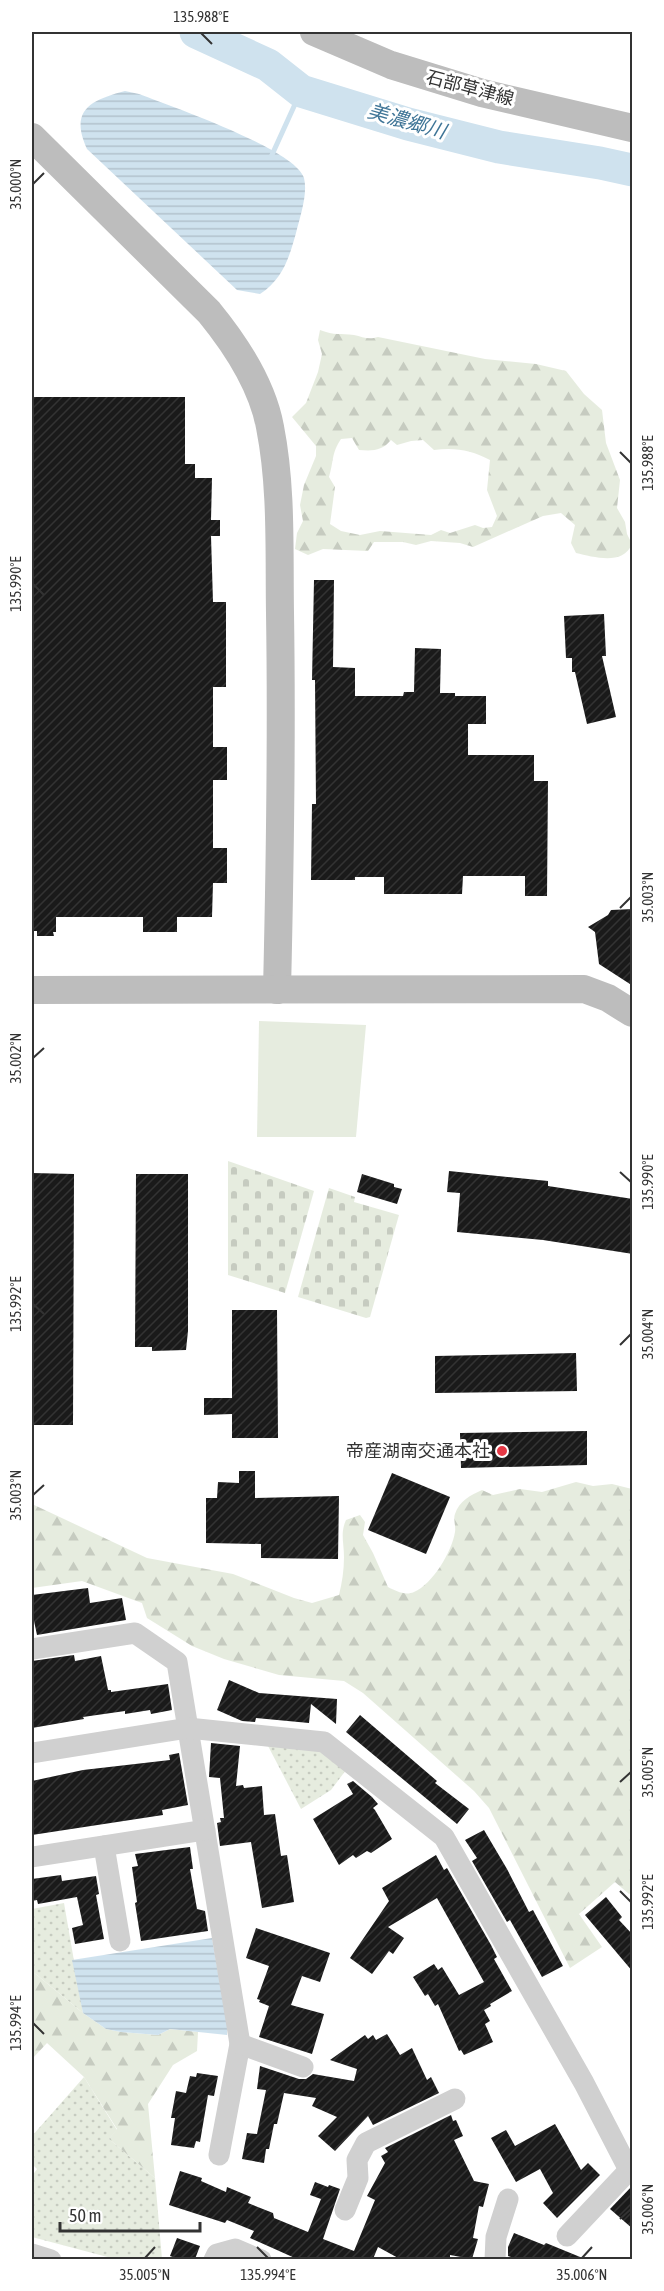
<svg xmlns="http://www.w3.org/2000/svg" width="664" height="2291" font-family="'Asap Condensed','Noto Sans JP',sans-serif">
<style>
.grass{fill:url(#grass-dots)}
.forest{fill:url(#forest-firs);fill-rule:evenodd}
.cemetery{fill:url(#cemetery-stones)}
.garden{fill:#e6ecdf}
.water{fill:url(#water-rules)}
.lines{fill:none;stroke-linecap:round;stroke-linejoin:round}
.stream{stroke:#cfe2ee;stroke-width:5}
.river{stroke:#cfe2ee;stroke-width:33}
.building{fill:url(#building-hatch)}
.street{stroke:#d0d0d0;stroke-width:21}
.secondary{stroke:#bdbdbd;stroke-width:28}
.ticks{fill:none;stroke:#333;stroke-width:2}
.poi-dot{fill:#e63946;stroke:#fff;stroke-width:2}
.labels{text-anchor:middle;stroke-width:6;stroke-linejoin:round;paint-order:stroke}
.street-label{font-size:18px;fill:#333;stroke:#fff}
.poi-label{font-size:18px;fill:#333;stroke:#fff;text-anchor:end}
.water-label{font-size:20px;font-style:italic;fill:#3f7597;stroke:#fff}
.neatline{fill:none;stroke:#333;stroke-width:2}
.ticks-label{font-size:15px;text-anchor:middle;fill:#333}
</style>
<defs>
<pattern id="grass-dots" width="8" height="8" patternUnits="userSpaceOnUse" patternTransform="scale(1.5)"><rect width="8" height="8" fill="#e6ecdf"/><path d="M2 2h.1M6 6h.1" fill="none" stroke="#c6cbc0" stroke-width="1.8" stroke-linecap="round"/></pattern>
<pattern id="forest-firs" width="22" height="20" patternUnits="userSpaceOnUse" patternTransform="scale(1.5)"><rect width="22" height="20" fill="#e6ecdf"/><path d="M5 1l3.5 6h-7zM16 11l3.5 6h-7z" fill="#c6cbc0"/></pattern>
<pattern id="cemetery-stones" width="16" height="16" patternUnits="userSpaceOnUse" patternTransform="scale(1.5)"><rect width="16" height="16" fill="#e6ecdf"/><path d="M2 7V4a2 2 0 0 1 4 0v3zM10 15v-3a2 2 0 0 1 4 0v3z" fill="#c6cbc0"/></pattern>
<pattern id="water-rules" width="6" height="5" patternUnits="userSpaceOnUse" patternTransform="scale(1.5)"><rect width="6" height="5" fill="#cfe2ee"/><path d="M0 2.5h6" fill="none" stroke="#b2c2cd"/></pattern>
<pattern id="building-hatch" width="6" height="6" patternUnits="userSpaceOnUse" patternTransform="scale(1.5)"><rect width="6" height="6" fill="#1a1a1a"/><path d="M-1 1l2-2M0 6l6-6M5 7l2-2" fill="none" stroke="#333"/></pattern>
</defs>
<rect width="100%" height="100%" fill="#fff"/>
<g class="grass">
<path d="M267,1744l51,6 28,20 -15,20 -30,19z"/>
<path d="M64,1903l19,110 -51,-42v-62z"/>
<path d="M84,2077l33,53 -8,9 46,39 7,81h-47l-83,-22v-61l5,-7 -5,-5v-28z"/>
</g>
<g class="forest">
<path d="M320,330c15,6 20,3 34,5 9,2 14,5 24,2l107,22 51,5 30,7 18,23 18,16 4,33 14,37 -3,28 8,14 2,12 5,10c-9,22 -38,13 -56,9l-5,-10 4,-18 -14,-12 -18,3 -70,31 -13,-4 -29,-2 -15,4 -13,-3h-29l-6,9 -45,-2 -15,6 -13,-6 2,-16 6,-12 -3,-16 4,-20 12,-29v-10l-24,-29 14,-14 12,-31 4,-18 -4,-14zM352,438l7,12c14,1 23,1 32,-10l6,5 14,-4 12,-1 11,10c20,-3 38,0 56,10l-3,30 10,26 -5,11 -9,1 -8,-3 -25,8 -9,-3 -10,5 -51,-4 -20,4 -19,-4 -11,-7 5,-37 -6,-10c5,-16 2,-23 12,-38z"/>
<path d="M576,1482l17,4 19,-2 20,5v403l-3,2 -14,-12 -36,32 23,33 -32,21 -81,-160 -15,-17 -111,-98 -19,-12 -65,-6 -55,-16 -32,-13 -45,-28 -5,-15 -60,-22 -50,7v-84l115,54 86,16 61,24 18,5 27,-8c3,-12 5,-25 5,-38 0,-14 -4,-24 2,-37l14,-5 5,7 -2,13 10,18 15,34c8,4 17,9 26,5 19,-8 38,-41 41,-60 1,-6 -2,-13 0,-18 4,-13 16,-19 27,-24l11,5 27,-6 22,3z"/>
<path d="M32,1971l51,42 23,16 15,3 37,3 12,-6 28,3 -1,19 -24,14 -25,39 7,74 -46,-39 8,-10 -33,-52 -37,-34 -15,16z"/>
</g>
<g class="cemetery">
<path d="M228,1161l86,30 -29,102 -57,-18z"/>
<path d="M329,1188l26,9 -1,5 45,13 -29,102 -4,1 -68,-21z"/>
</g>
<path class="garden" d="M259,1021l107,4 -10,112h-99z"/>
<g class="water">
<path d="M125,91l14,3c31,12 156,55 165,84 4,16 -4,39 -8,55 -7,25 -13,46 -36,61l-23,-4 -150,-141c-18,-39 4,-49 38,-58z"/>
<path d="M212,1938l15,86v11l-57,-6 -12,6 -37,-3 -15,-3 -23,-16 -11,-53z"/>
</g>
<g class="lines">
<path class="stream" d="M271,157l30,-66"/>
<path class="river" d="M196,32l72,33 33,26 107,33 91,23 101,16 32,7"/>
</g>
<g class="building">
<path d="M32,397h153v67h10v14h17l-1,42h9v16h-9l2,66h13v85h-13v60h14v33h-14v68h14v35h-14l-1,34h-35v15h-34v-15h-87v15h-3l1,4h-17v-5h-5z"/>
<path d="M314,580h20l-1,87 22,1v28h48l1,-4h10l1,-44 26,1 -1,44h15v3h31v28h-18v31h66v26h14l-1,115h-22v-20h-62l-1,18h-78v-17h-29v3h-44l1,-76h4l-1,-124h-3z"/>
<path d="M604,614l2,42h-4l14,61 -29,7 -12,-52h-3v-14h-6l-2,-42z"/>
<path d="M633,909v77l-34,-22 -4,-32 -7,-5 20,-12 3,-5z"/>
<path d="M449,1171l99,10v5l85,13v55l-90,-14 -86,-8 3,-39 -13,-1z"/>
<path d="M32,1173l42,1 -1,251h-41z"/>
<path d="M136,1174h52v157l-2,19 -34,1v-4h-17z"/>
<path d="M362,1174l32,10v3l8,2 -5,15 -40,-12z"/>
<path d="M232,1310h45l1,128h-46v-24l-28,1v-17h28z"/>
<path d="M576,1353l1,38 -142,2v-37z"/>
<path d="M587,1431v34l-126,3 -1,-35z"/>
<path d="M239,1471h16v27l84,-2 -1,63 -77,-1v-14l-55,-1v-45h11l1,-16 21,1z"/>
<path d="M392,1473l58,24 -24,57 -58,-24z"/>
<path d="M88,1588l2,15 32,-5 4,22 -89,15 -3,-14 -2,1v-27z"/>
<path d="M74,1655l1,6 26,-5 7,34h3v2l57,-8 4,26 -21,4 -1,-4 -25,4v-3l-42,6 1,2 -52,9v-67z"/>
<path d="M229,1680l30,13 78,6 -1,25 -25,-20 -2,19 -53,-5 -1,4 -13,-1 -25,-11z"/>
<path d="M360,1715l77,66 -2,2 34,26 -12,15 -111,-92z"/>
<path d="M211,1743l29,3 -4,40 7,-1 1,3 18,-2 2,29 11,-1 6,42 6,-1 7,47 -32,6 -11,-66 -31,4 -3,-23 4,-1 -1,-4h4l-4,-40 -11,-1z"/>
<path d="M179,1753l9,52 -26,5 1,5 -131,20v-54l51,-11 87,-10 -1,-5z"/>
<path d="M353,1781l19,16 6,7 -5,4 2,2 17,29 -21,14 -4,-2 -11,7 -3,-3 -14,10 -26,-46 40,-25 -6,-10z"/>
<path d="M484,1830l23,39 22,43 4,-2 30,56 -21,11 -32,-57 -3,2 -35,-61 5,-3 -12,-18z"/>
<path d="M190,1847l3,22h-3l7,40 8,2 3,20 -67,10 -6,-38 2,-1 -5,-35 6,-1 -3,-12z"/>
<path d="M436,1855l8,15 3,-2 44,77 6,12 -3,2 18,32 -22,13 1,2 -7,4 6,11 -5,3 8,18 -29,13 -3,-5 -2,1 -21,-47 -3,2 -7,-12 -3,2 -12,-19 21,-13 4,6 4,-3 17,28 25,-13 -47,-84 -49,29 16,11 -11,16 -4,-3 -17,23 -22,-16 39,-57 -7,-13z"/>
<path d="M61,1875l1,6 34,-5 3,18 -3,1 8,44 -29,5 -3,-16 11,-3 -6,-28 -39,7 -1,-4 -5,1v-22z"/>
<path d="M606,1897l16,20 -3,3 14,15v37l-48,-57z"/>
<path d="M256,1928l74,25 -10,29 -18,-6 -11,29 33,9 -12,40 -53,-17 10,-31 -10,-4 1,-2 -3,-1 12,-33 -23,-8z"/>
<path d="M387,2034l13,21 12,-7 15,32 4,-3 8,16 -66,32 -5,-9 -33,35 -17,-15 19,-19 -25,-11 4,-8 -32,-5 -7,31h-3l-5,25h-3l-2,14 -22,-4 5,-26 10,1 9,-44 -9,-1 3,-23 39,13h7l7,-5 41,7 3,-12 -27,-9 35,-25 3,4 5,-4 3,5z"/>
<path d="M197,2073l21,3 -4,20 -6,-1 -8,47 -4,-1 -2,7 -23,-3 4,-27h-4l5,-27 10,2 4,-17 6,1z"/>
<path d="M451,2115l2,6 3,-1 7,16 -9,4 20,41 15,3 -6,23 -4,-1 -6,32 5,1 -6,20 -22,-4v4h-50l-22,-12 -5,12h-76l-47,-21 4,-7 -27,-11 -2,3 -56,-18 11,-34 22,7 -1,3 25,11 1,-5 24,10 -3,6 25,10 1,5 34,14 13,-33 -11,-4 5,-13 13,5 1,-2 11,4 -17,50 31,12 21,-51 -8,-4 18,-33 -4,-7 7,-4 -3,-4z"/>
<path d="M555,2124l26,46 7,-7 12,12 -43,43 -14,-15 10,-10 -13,-24 -24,13 -25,-44 15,-8 9,16z"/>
<path d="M633,2185v44l-23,-20z"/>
<path d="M514,2233l30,12 2,-2 39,16h-68l-9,-3v-9z"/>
<path d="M177,2238l23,8 -5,13h-17l-8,-3z"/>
</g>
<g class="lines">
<g class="street">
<path d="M32,1649l103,-16 42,29 63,382 -21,111"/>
<path d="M32,1753l156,-25 136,14 120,95 140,246 45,87"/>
<path d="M104,1846l16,95"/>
<path d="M32,1857l173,-27"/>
<path d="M240,2044l63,23"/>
<path d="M345,2210l13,-32 -1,-18 9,-17 89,-44"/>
<path d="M567,2236l65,-69"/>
<path d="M32,2254l19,6"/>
<path d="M214,2260l3,-6 18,-5 26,11"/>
<path d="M495,2260l1,-23 12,-38"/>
</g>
<g class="secondary">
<path d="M314,32l77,33 91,28 150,35"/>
<path d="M32,137l177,175c27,33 53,72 61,115 12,61 9,125 10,186 2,126 0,251 -3,377"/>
<path d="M32,990l552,-1 24,9 24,15"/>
</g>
</g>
<path class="ticks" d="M201,33l11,11M33,184l11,-11M620,452l11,11M33,584l11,11M620,908l11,-11M33,1058l11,-10M620,1172l11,10M33,1304l11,10M620,1345l11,-11M33,1495l11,-10M620,1782l11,-10M620,1891l11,11M33,2023l11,11M620,2219l11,-10M257,2247l11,11M145,2258l10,-11M582,2258l10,-11"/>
<circle class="poi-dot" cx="502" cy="1451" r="6"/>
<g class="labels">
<g class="street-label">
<text transform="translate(470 88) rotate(15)" y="6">石部草津線</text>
</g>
<g class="poi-label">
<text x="490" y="1457">帝産湖南交通本社</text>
</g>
<g class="water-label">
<text transform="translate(407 121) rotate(16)" y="7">美濃郷川</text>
</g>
</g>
<rect width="664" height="2291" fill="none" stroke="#ffffff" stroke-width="66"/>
<path d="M60 2222v9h140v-9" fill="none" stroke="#333333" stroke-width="3"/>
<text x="69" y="2222" font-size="18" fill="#333333" stroke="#ffffff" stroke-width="4.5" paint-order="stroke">50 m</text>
<rect x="33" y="33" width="598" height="2225" class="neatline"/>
<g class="ticks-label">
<text x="201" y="22">135.988°E</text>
<text transform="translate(16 184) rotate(-90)" y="5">35.000°N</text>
<text transform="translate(648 463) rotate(-90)" y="5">135.988°E</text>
<text transform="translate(16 584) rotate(-90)" y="5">135.990°E</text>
<text transform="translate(648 897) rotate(-90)" y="5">35.003°N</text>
<text transform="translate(16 1058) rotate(-90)" y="5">35.002°N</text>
<text transform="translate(648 1182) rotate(-90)" y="5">135.990°E</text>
<text transform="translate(16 1304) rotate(-90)" y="5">135.992°E</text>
<text transform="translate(648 1334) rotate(-90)" y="5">35.004°N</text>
<text transform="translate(16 1495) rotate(-90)" y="5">35.003°N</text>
<text transform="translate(648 1772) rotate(-90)" y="5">35.005°N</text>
<text transform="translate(648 1902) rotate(-90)" y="5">135.992°E</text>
<text transform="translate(16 2023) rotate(-90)" y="5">135.994°E</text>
<text transform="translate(648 2209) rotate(-90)" y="5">35.006°N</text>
<text x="145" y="2280">35.005°N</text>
<text x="268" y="2280">135.994°E</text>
<text x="582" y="2280">35.006°N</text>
</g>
</svg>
